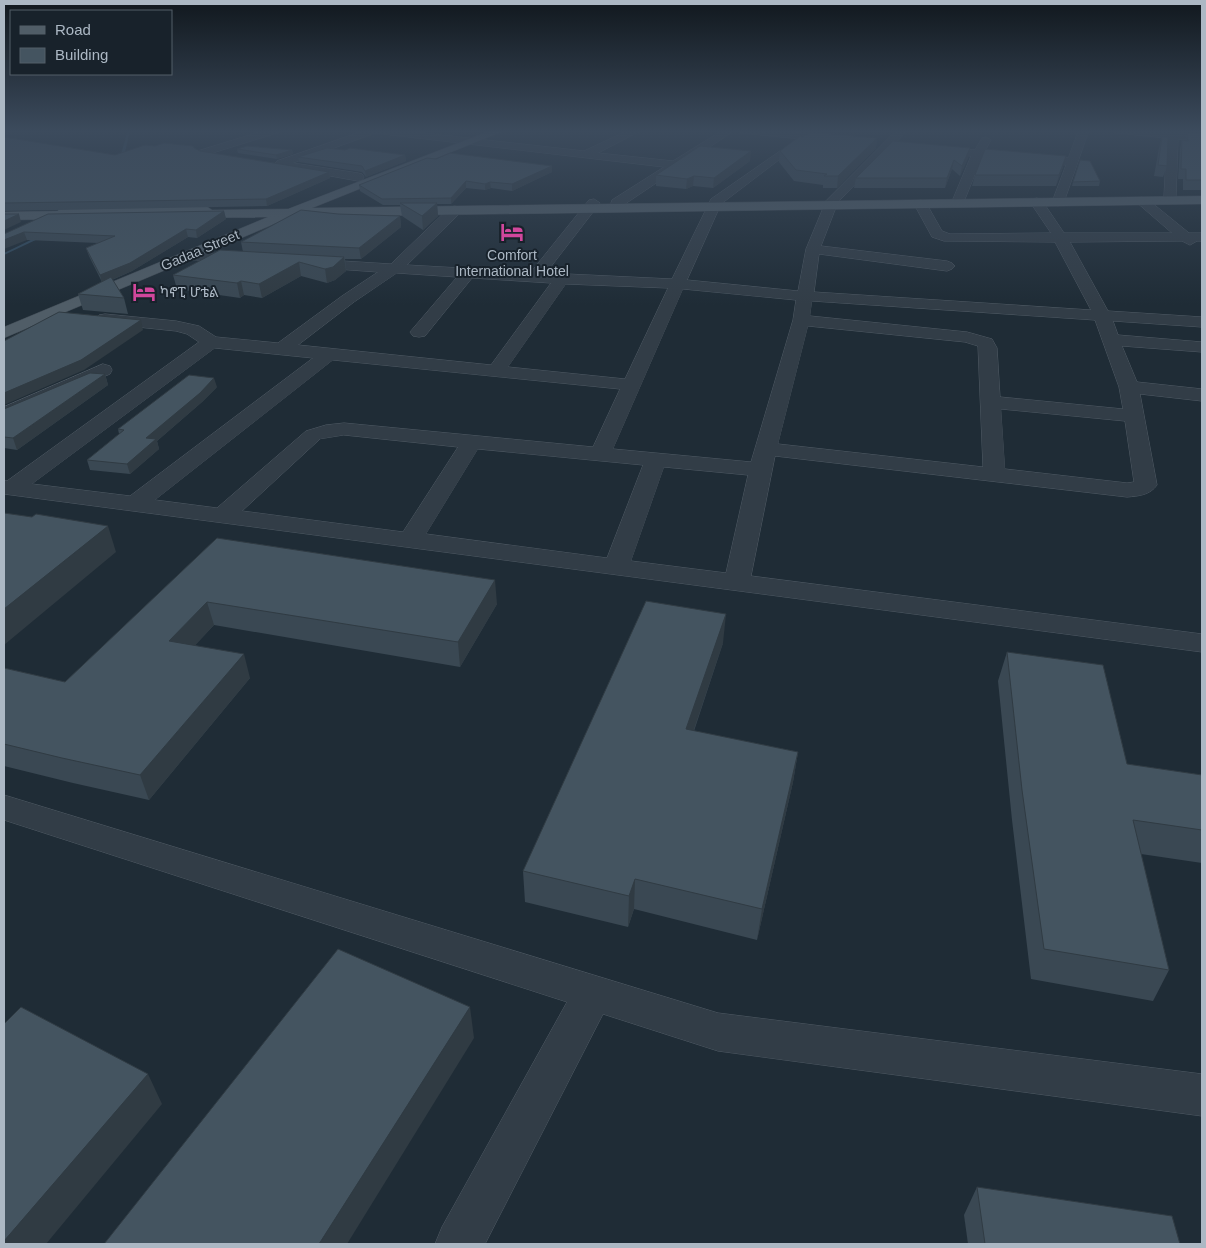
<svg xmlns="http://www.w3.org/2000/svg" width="1206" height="1248" font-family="Arial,'Noto Sans Ethiopic',sans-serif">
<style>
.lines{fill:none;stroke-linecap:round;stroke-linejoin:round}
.stream{fill:#314a5e;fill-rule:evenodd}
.minor-casing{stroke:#505b65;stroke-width:1}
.major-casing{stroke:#3c4650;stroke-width:1}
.minor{fill:#323d47;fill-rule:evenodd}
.major{fill:#505d67;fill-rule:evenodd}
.wall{fill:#3a4853}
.shaded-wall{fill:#303b43}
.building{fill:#445460;stroke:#303b43}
.labels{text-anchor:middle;stroke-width:4;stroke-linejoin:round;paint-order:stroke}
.far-street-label{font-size:14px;fill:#acb8c4;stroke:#18222b}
.far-poi-label{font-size:14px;fill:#acb8c4;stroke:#18222b}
</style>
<rect width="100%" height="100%" fill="#1f2c36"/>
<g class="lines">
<g class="stream">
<path d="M128,130h2l-7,31 -2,1 -2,-1z"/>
<path d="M39,236l3,1 -38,18v-2z"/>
</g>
<defs>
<g id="minor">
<path d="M266,130h15l-1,2 -74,23 -4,1 -6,-3 2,-2z"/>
<path d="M366,130h31l187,21 45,-21h13l-44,23 75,8 50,-31h12l-113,76h-10l-1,-3 1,-3 52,-33 -289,-34 -82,30 65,10 4,1 2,3 -2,3 -4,1 -66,-12 -4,-1 -1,-3 -6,1 -6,-3 2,-2z"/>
<path d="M737,130h34l71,7 5,3 -5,3 -100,-10z"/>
<path d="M897,130h11l-70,72 -17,44 126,15 5,2 3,3 -3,3 -5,2 -128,-17 -5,38 277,18 -36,-68 -111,-1 -12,-4 -18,-33 6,-4 5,1 17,30 8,3 101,-1 -21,-31 6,-4 5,1 23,34h108l-37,-32 6,-4 5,1 43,35h13v8h-5l-7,4 -8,-4 -112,1 38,69 94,6v10l-89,-6 5,14 84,7v10l-80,-6 15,36 65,7v12l-62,-7 17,91c-7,10 -18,11 -30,12l-352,-41 -24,120 451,58v18l-1198,-158v-14l3,1 192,-139 -12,-8 -11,-3 -77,-8 -2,-4 2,-4 6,-1 71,7 23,5 17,11 62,6 64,-47 36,-24 -69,-5 -5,-1 -2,-3 2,-3 5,-1 82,5 59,-57 5,-1 7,4 -2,3 -53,52 124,7 58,-72 5,-1 6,4 -54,70 126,6 39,-80 69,-48 6,3 -2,2 -63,48 -34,76 111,11 8,-42 20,-48zM397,273l60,4 -47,55 3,4 6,1 6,-1 47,-58 79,5 -60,82 -193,-20 56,-43zM566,284l102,4 -43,91 -117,-12zM683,289l113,11 -3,20 -42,142 -138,-13zM812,301l283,19 24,67 4,22 -123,-12 -3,-49 -5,-9 -25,-7 -157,-16zM808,326l157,16 13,4 5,121 -205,-23zM215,348l98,10 -183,138 -98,-12zM333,360l287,29 -27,58 -249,-24 -18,2 -20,6 -89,77 -62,-8zM1001,409l124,12 9,61 -7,1 -122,-14zM344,435l114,12 -55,85 -161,-21 78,-72zM478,449l165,16 -36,93 -181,-24zM664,467l84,8 -22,98 -95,-12z"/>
<path d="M1079,130h10l-25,72 -6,4 -6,-4 14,-37 -84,-8 -17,42 -6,4 -6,-4 18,-43 -39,-4 -5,-3 5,-3 43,4 7,-12 4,-1 5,3 -6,11 83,7z"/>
<path d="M1112,130l56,2v-2h10v3l24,2v6l-24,-2 -2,57 -2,3h-8l-2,-3 3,-58 -50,-5z"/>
<path d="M188,252l56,3 5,1 2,3 -2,3 -5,1 -61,-4 -2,-3 2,-3z"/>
<path d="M103,364l7,2 2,4 -2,4 -106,46v-13z"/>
<path d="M4,795l714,218 484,61v42l-484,-65 -115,-37 -118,230h-50l7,-17 125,-225 -563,-182z"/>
</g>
<path id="major" d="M492,130h14l-194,78 890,-12v8l-911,13 -287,121v-11l264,-110 -80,1 -7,-4 -93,1 -1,3 -5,1 -78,1v-8l54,-1 1,-3 5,-1 142,-1 6,4 76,-1z"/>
</defs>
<use href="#minor" class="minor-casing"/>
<use href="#major" class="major-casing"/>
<use href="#minor" class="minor"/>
<use href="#major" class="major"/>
</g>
<g class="wall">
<path d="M1187,133h15v57h-19v-11h-5l2,-30 2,-9 3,1z"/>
<path d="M4,137l111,18 79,-7 6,3 129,21 1,6 -63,28 -263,5z"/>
<path d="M1162,137l5,29 -4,11 -9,-1 5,-28z"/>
<path d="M877,138l-1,10 -39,40h-14v-3l-29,-4 -15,-19 1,-11z"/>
<path d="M970,148l-2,10 -8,18 -8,-7 -7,19h-91l2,-10z"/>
<path d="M237,149l55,1 1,4 -16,5 -39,-6z"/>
<path d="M405,155l1,6 -40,16 -4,-5 -63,-10 -1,-5z"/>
<path d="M436,159l116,7v6l-40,19 -21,-3 -6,2 -19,-2 -15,16h-14l1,12 -15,14 -21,-14 -2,-11h-17l-23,-14 -1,-6z"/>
<path d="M750,161l-37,27 -20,-2 -7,3 -30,-3v-11z"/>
<path d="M1063,167l-7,19h-84l3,-11z"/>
<path d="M1100,181l-1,5h-27l1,-4z"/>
<path d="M224,211l2,8 -29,19 -9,-1 -56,34 -20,9 12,18 4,16 -45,-4 -5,-16 24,-12 -13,-26 -3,-8 12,-5 -71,-3 -23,-6z"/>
<path d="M338,214l62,2 1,11 -40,32h-16l1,12 -11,9 -8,3 -26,-7 -39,22 -18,-3 -4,3 -63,-9 -4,-14 70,-23 -2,-10z"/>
<path d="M105,374l3,11 -91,65 -13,-2v-39z"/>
<path d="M217,387l-15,15 -45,39 2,8 -29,25 -40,-4 -3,-10 32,-26 -1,-5z"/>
<path d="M217,538l280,66 -37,63 -246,-42 -19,20 55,33 -101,122 -76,-17 -69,-17v-98l61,14z"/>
<path d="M723,643l-29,88 104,21 -5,30 -36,158 -123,-31 -6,18 -103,-25 -2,-31z"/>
<path d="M1007,652l120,112 75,11v88l-61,-9 28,116 -16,31 -122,-22 -19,-159 -14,-139z"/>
<path d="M977,1187l203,57h-212l-4,-29z"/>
</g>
<g class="shaded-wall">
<path d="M877,138l-1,10 -39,40 1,-12z"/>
<path d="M970,148l-2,10 -8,18 2,-10z"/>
<path d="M292,150l1,4 -16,5 -1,-4z"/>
<path d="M751,151l-1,10 -37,27 1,-10z"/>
<path d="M405,155l1,6 -40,16 -1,-6z"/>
<path d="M1066,156l-3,11 -7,19 3,-11z"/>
<path d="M954,160l-2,9 -7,19 2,-10z"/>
<path d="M552,166v6l-40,19v-7z"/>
<path d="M329,172l1,6 -63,28 -1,-7z"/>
<path d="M694,176l-1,10 -7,3 1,-10z"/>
<path d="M466,181v7l-15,16v-6z"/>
<path d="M490,182l1,6 -6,2v-6z"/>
<path d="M437,203l1,13 -15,14 -1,-14z"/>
<path d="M224,211l2,8 -29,19 -1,-8z"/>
<path d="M19,214l2,8 -17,8v-9z"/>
<path d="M400,216l1,11 -40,32 -2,-11z"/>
<path d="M186,229l2,8 -56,34 -30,13 -2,-9z"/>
<path d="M24,232l3,8 -23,9v-9z"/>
<path d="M344,257l2,14 -11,9 -8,3 -2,-14z"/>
<path d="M299,262l2,14 -39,22 -3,-14z"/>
<path d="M241,281l3,14 -4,3 -3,-15z"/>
<path d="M141,320l2,10 -59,40 -80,35v-12z"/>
<path d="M105,374l3,11 -91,65 -4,-12z"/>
<path d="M214,378l3,9 -15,15 -45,39 2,8 -29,25 -3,-10 19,-26z"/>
<path d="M108,526l8,26 -112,93v-36z"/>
<path d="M495,580l2,24 -37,63 -2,-25z"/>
<path d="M207,602l7,23 -37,40 -8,-24z"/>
<path d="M726,614l-3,29 -39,116 2,-30z"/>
<path d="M244,654l6,24 -101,122 -9,-25z"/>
<path d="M798,752l-5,30 -36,158 5,-31z"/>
<path d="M635,879l-1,30 -6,18 1,-31z"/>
<path d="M470,1007l4,31 -127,206h-28z"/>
<path d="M148,1074l14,30 -116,140h-42v-3z"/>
</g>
<g class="building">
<path d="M810,132l67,6 -39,38h-14l3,-2 -31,-4 -16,-19 20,-15h4z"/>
<path d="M1187,133h15v47h-16v-11h-5l1,-29 6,1z"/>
<path d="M4,137l111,18 30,-10 10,1 9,-3 29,3 1,2 6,3 129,21 -63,27 -262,4z"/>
<path d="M1162,137h6l-1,29 -9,-1z"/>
<path d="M893,141l77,7 -8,18 -8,-6 -7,18h-91z"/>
<path d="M247,146l45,4 -16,5 -39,-6z"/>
<path d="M700,146l51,5 -37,27 -20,-2 -7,3 -31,-4z"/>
<path d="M327,148l18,2 5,-2 55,7 -40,16 -3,-5 -64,-9z"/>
<path d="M985,149l81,7 -7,19h-84z"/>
<path d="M450,153l102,13 -40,18 -22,-2 -5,2 -19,-3 -15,17 -69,1 -23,-14 68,-27 9,1z"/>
<path d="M1080,160l10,1 10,20 -27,1z"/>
<path d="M400,203h37l-15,13z"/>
<path d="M301,210l37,4 62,2 -41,32 -118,-6z"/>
<path d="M224,211l-28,19 -10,-1 -56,34 -30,12 -14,-27 29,-12 -91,-4 -20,8v-6l44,-20z"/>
<path d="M4,214h15l-15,7z"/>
<path d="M220,250l124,7 -11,10 -8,2 -26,-7 -40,22 -18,-3 -4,2 -64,-8z"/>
<path d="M111,277l13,21 -46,-4z"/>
<path d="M59,312l82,8 -60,40 -77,33v-52z"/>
<path d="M90,373l15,1 -92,64 -9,-1v-28z"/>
<path d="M189,375l25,3 -14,15 -54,45 10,1 -29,25 -40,-4 37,-30 -6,-1z"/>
<path d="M4,513l28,4 4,-3 72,12 -104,83z"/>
<path d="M217,538l278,42 -37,62 -251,-40 -38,39 75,13 -104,121 -78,-17 -58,-14v-76l61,14z"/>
<path d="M646,601l80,13 -40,115 112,23 -36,157 -127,-30 -6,17 -106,-25z"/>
<path d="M1007,652l96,13 24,99 75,11v55l-69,-10 36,150 -125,-21 -22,-159z"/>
<path d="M338,949l132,58 -151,237h-215z"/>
<path d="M21,1007l127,67 -144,167v-217z"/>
<path d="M977,1187l195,29 8,28h-195z"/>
</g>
<linearGradient id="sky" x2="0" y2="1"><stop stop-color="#11181e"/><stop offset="0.43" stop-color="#3c4b5d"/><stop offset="1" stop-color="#3c4b5d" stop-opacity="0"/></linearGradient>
<rect width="1206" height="305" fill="url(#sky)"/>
<defs>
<symbol id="hotel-bare" viewBox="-9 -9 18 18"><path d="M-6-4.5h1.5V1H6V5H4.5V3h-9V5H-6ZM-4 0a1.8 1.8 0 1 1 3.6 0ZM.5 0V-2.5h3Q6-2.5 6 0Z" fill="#d1479c" stroke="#18222b" stroke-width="2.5" paint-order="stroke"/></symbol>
</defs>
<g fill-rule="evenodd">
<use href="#hotel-bare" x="496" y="216" width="32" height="32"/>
<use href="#hotel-bare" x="128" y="276" width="32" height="32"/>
</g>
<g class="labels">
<g class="far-street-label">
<text transform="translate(200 250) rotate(-23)" y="5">Gadaa Street</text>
</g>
<g class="far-poi-label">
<text x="512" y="260">Comfort<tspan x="512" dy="16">International Hotel</tspan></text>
<text x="160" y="297" text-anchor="start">ካኖፒ ሆቴል</text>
</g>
</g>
<rect width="1206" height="1248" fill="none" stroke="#acb8c4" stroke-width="10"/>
<rect x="10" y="10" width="162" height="65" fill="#18222b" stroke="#535e68"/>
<rect x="20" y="26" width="25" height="8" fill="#505d67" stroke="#535e68"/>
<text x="55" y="35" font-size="15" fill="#acb8c4">Road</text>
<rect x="20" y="48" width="25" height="15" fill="#445460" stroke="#535e68"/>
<text x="55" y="60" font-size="15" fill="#acb8c4">Building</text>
</svg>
